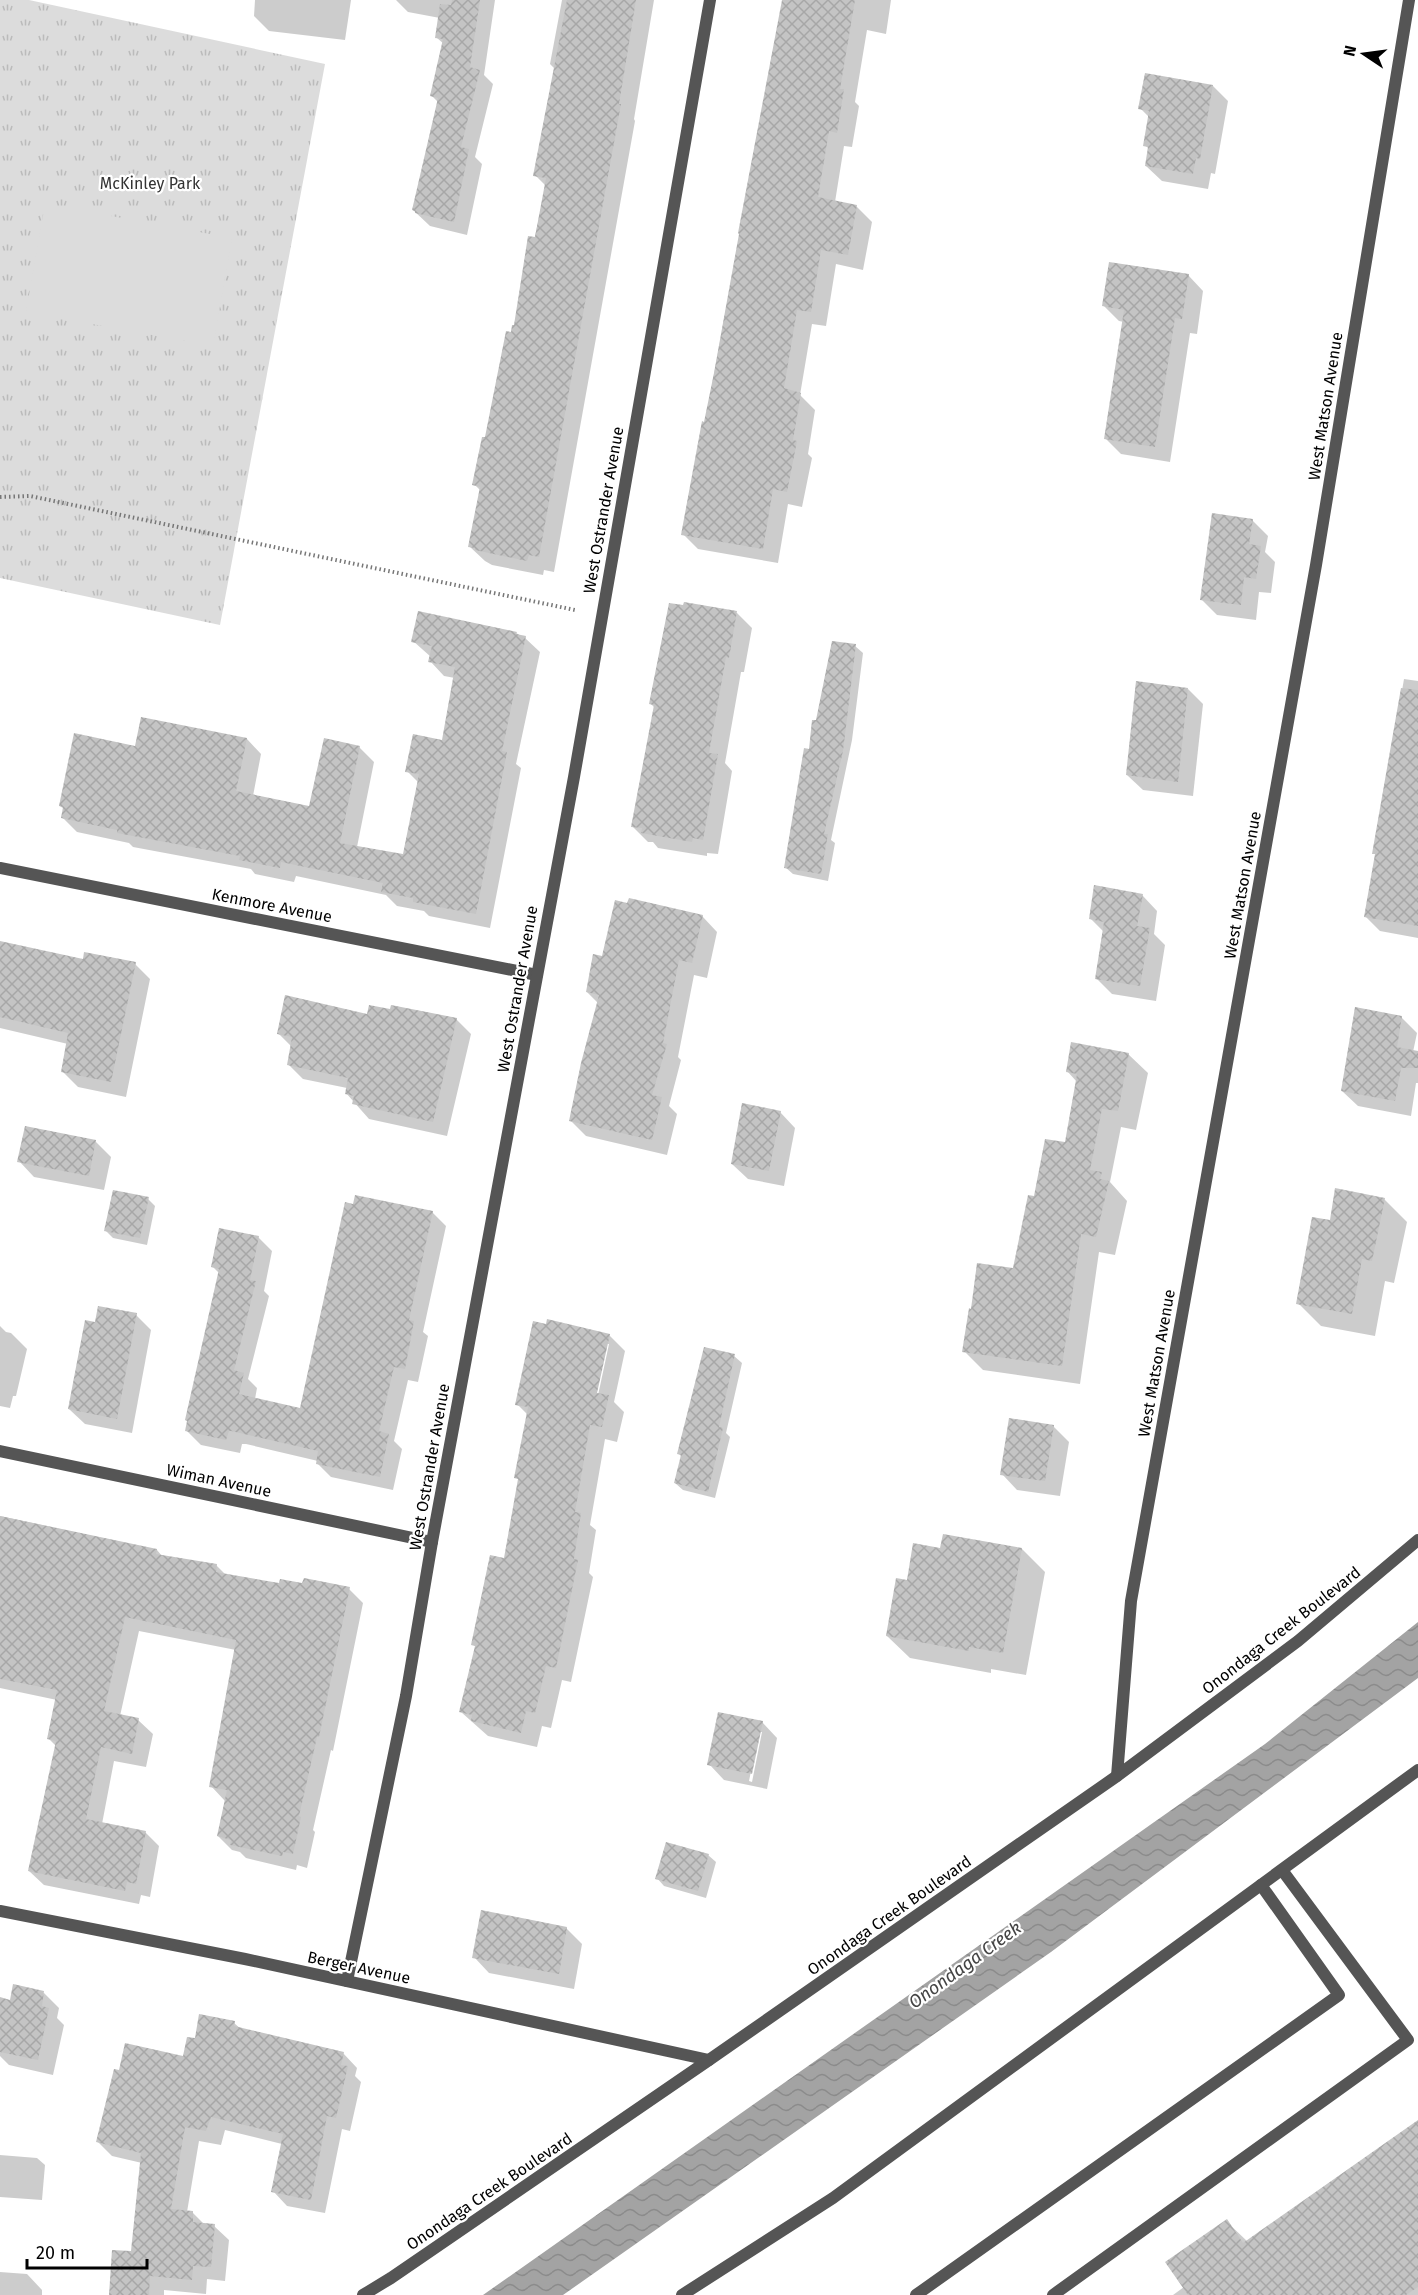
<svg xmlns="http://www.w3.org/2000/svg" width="1418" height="2295" font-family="'Fira Sans',sans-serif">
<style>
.grass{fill:url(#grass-tufts)}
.garden{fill:#dcdcdc}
.water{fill:url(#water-waves)}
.shadow{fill:#0003;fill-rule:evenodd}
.building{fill:url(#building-cross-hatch)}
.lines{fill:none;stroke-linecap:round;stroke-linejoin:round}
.path{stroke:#777;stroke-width:4;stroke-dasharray:1.5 3;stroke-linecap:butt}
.lane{stroke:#555;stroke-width:12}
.street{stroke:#555;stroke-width:12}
.labels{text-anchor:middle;stroke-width:4.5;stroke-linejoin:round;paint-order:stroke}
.park-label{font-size:16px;fill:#333;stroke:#fff}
.street-label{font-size:16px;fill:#000;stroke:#fff}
.water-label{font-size:18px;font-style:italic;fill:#444;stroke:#fff}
</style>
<defs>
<pattern id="grass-tufts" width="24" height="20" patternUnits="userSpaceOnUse" patternTransform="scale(1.5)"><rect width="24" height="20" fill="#dcdcdc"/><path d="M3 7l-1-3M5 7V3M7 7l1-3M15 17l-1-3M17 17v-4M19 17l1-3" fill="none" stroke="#bbb"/></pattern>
<pattern id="water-waves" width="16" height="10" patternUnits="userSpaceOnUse" patternTransform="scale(1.5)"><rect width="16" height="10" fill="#a3a3a3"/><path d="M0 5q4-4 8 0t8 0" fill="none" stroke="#8b8b8b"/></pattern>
<pattern id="building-cross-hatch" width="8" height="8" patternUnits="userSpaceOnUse" patternTransform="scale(1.5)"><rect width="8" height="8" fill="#c4c4c4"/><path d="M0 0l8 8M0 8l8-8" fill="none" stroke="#a7a7a7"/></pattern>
</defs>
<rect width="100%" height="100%" fill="#fff"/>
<path class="grass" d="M0,0h29l296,64 -105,561 -220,-47z"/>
<path class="garden" d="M45,204l187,34 -19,108 -187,-34z"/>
<path class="water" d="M1418,1622v56l-367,274 -488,343h-80l782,-551z"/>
<g class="shadow">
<path d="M255,0h96l-6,40 -76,-9 -15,-15z"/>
<path d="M396,0h99l-11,75 9,9 -18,73 7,7 -15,71 -37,-9 -17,-16 25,-108 -6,-6 12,-52 -7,-6 3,-20 -32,-6z"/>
<path d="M562,0h92l-20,119 1,2 -81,451 -10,-2 -1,5 -51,-10 -7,-4 -16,-15 12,-55 -7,-7 41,-157 31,-141 -11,-11 20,-106 -5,-5z"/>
<path d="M783,0h108l-5,34 -19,-4 -12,72 4,4 -7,41 -8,-1 -9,56 21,4 16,16 -9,48 -27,-6 -10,62 -14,-2 -12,71 15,15 -7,44 4,4 -10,49 -14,-3 -10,59 -80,-14 -15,-15 22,-111z"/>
<path d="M1213,86l15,15 -13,73 -4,-1 -3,16 -46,-8 -16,-15 3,-17 -4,-4 5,-27 -10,-10z"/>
<path d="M1188,275l15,16 -6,43 -7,-1 -20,129 -49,-8 -16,-16 19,-116 -5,-1 -15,-15z"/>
<path d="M1252,520l16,16 -3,16 10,10 -4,31 -12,-1 -3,28 -39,-5 -16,-16z"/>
<path d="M685,603l52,10 15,15 -8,44h-3l-16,91 7,8 -14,83 -11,-1v3l-49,-8 -5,-6h-5l-16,-16 23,-118 -4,-4z"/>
<path d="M516,633l9,5 15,14 -24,112 5,4 -31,160 -61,-12 -5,-5 -27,-5 -11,-11 -90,-19 -2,6 -39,-8 -4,-5 -118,-22 -4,-4 -52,-11 -15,-15 2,-8 -4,-3 76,-59 111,-8 14,15 -8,42 57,12 49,-61 15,15 -17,85 47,9 15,-73 -12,-12 36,-30 12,-63 -11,-2 -14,-15 1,-4 -18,-16z"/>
<path d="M855,646l8,7 -11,87 -21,100 4,3 -7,38 -35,-7 -8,-7 32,-145z"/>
<path d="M1404,679l14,2v257l-38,-7 -14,-14 11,-61 -3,-3z"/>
<path d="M1188,689l15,15 -10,92 -50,-6 -16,-15z"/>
<path d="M1142,895l15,16 -3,23 11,11 -9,56 -44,-7 -16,-16 8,-46 -14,-14z"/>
<path d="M702,916l15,16 -10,46 -13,-3 -16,82 3,3 -12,46 8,8 -10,41 -81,-19 -16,-16 28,-117 -11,-11 16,-34z"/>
<path d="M0,942l84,19 51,3 15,15 -24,118 -48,-10 -16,-16 6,-27 -68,-16z"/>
<path d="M391,1010l65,9 15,15 -24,102 -78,-17 -23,-26 1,-5 -44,-9 -15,-15 4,-17 -14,-14z"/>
<path d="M1401,1017l16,16 -4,19 5,1v30h-2l-5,33 -53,-10 -16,-15z"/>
<path d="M1128,1054l20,19 -12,57 -15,-3 -11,55 17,19 -12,54 -16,-3 -19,132 -97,-14 -19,-19 50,-81 21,-72 31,-54 11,-62 -10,-11z"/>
<path d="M780,1112l15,16 -11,58 -36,-7 -16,-15z"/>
<path d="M95,1141l16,16 -7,33 -70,-13 -15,-16z"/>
<path d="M148,1199l7,7 -8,39 -34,-7 -7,-7z"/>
<path d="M1384,1199l23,23 -13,61 -9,-2 -10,55 -54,-10 -23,-23 33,-81z"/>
<path d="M432,1212l14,14 -23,106 5,4 -10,46 -10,-2 -14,61 8,8 -9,41 -62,-13 -14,-14 1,-2 -72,-17h-4l-2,9 -39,-8 -14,-14 33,-157 -7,-7 45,-30 14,14 -8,40 5,5 -21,83 9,9 -2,11 46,11z"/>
<path d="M136,1315l15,15 -19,103 -47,-9 -16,-15 27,-85z"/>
<path d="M0,1326l6,6 5,1 16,16 -11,47h-3l-3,12 -10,-2z"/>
<path d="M609,1335l16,16 -11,51 10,10 -7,30 -12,-3 -15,86 6,5 -7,43 4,4 -22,105 -9,-2 -11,48 -9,-2 -5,21 -49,-11 -27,-24 15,-65 -3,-3 32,-84 14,-80 -3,-3 12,-62 -11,-11zM606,1344h3l-12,56h-3z"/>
<path d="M734,1356l8,7 -16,70 4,4 -15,61 -32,-8 -8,-7 7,-26 -3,-3z"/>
<path d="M1053,1426l16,16 -9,54 -43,-6 -15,-16z"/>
<path d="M0,1516l157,34 5,6 54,9 11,11 53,9 69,4 14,14 -30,148 -2,-1 -18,80 2,2 -8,36 -10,-3 -1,5 -50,-12 -6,-6 -8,-2 -14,-14 7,-35 -14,-15 25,-136 -97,-19 -19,85 18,4 15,14 -7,33 -32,-6 -12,63 43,8 14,14 -9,51 -9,-2 -2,9 -95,-19 -15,-14 27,-125 -8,-8 9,-38 -57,-12z"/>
<path d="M1022,1549l23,23 -19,103 -35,-6v4l-81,-15 -23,-22 21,-54 33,-32z"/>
<path d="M762,1722l15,16 -10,51 -43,-9 -15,-16zM759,1732h3l-10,50 -3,-1z"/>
<path d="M708,1855l8,7 -10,36 -42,-12 -7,-8z"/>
<path d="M566,1928l16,16 -8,45 -85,-16 -15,-16z"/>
<path d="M44,1993l15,15 -2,10 7,7 -11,50 -44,-10 -9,-9v-36l11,-19z"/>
<path d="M234,2023l7,6 102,24 14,15 -2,8 6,6 -11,49 -8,-2 -17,84 -38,-7 -14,-15 9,-47 -57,-14 -4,15 -22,-4 -12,71 6,1 12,12 9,1 15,14 -4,41 -18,-2 -1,15 -42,-4v5h-54l23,-42 9,-90 -30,-7 -14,-14 22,-71 64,-13 12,-18z"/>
<path d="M1418,2122v173h-245l11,-8 42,-66 22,21z"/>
<path d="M0,2155l37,3 8,7 -3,35 -42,-3z"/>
<path d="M0,2272l27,2 15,16v5h-42z"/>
</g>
<g class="building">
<path d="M452,0h28l-10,67 10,3 -19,77 8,2 -15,73 -39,-9v-2l-3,-1 26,-112 -8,-2 13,-57 -8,-1 5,-34 11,1z"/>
<path d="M567,0h69l-17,104h2l-82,453 -10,-2 -2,6 -52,-11v-2l-7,-1 12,-60 -8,-2 10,-48h3l21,-106 5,1 1,-7h2l14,-89 7,1 11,-59 -13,-2z"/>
<path d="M782,0h73l-15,89h4l-7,44 -8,-2 -11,66 39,8 -9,50 -27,-5 -10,62 -14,-2 -13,78 17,5 -8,47 4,1 -10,51 -14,-3 -10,60 -82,-14 21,-114 2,1 10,-49 25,-139 -1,-1z"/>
<path d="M1145,73l68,12 -13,74 -4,-1 -3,16 -48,-8 3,-19 -5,-1 6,-35 -11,-2z"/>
<path d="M1109,262l80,12 -7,45 -7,-1 -20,129 -51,-8 20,-129 -22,-4z"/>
<path d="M1212,513l41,6 -4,25 12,2 -5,33 -12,-2 -3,28 -41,-5z"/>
<path d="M684,602l53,9 -8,47 -3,-1 -17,96 9,1 -15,86 -10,-2 -1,4 -51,-9 1,-5 -11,-1 23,-122 -5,-1 20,-101 14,2z"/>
<path d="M418,611l99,21 -1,2 10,2 -24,115 5,1 -31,162 -63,-12v-4l-32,-6 2,-9 -102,-21 -1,6 -41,-8 1,-4 -123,-23v-3l-56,-12 2,-11 -4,-1 15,-73 61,13 6,-29 106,21 -11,53 73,15 15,-68 36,8 -20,97 63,11 16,-80 -14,-2 8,-38 29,6 13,-73 -27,-5 4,-16 -21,-4z"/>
<path d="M832,641l24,3 -13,107 -19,83h4l-7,40 -37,-6 20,-120 5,1 3,-29h4z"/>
<path d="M1136,681l52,7 -10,94 -52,-7z"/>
<path d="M1401,688l17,2v236l-54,-9 11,-63h-3z"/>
<path d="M1094,885l49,9 -6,32 13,2 -10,58 -45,-7 9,-57 -15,-3z"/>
<path d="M629,898l74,17 -11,48 -13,-3 -16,83 4,1 -15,51 10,2 -10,43 -83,-19 12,-58 18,-68 -13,-3 7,-38 9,2 13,-56 12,3z"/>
<path d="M0,941l83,18 1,-7 52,10 -25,120 -50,-10 7,-39 -68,-16z"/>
<path d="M285,995l82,19 2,-9 21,4 1,-4 66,13 -24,104 -81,-18 2,-8 -9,-2 3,-16 -61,-13 5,-28 -15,-3z"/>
<path d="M1355,1007l47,9 -5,31 21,4v17h-17l-6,33 -54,-10z"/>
<path d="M1071,1042l58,11 -11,58 -16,-2 -12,61 12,2 -2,7 9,2 -13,56 -15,-3 -19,132 -100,-14 7,-44 2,1 6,-46 36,5 15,-73 6,1 11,-57 20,3 12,-68 -11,-2z"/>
<path d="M742,1103l39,8 -12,60 -38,-7z"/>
<path d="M25,1126l71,14 -7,36 -72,-14z"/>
<path d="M1335,1188l50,10 -13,63 -10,-2 -10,55 -56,-10 16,-87 18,3z"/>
<path d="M113,1190l36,7 -9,41 -36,-7z"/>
<path d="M355,1195l78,16 -24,109 5,1 -9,48 -11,-2 -15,64 10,3 -9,43 -64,-13 2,-13 -87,-20h-2l-3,9 -41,-9 2,-10 -2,-1 34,-151 -8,-2 8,-39 40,8 -9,44 6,1 -22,89 10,3 -5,21 61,14 45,-206 8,2z"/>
<path d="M98,1306l39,7 -20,106 -49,-10 17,-89 10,2z"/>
<path d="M547,1319l63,15 -13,59 12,2 -7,32 -12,-2 -15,87 6,1 -7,46 4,1 -22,108 -10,-2 -11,47 -9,-2 -5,22 -50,-12 1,-6 -13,-3 16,-66 -4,-1 19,-90 14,3 14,-79 -4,-1 14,-71 -13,-2 18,-84 13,3z"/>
<path d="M704,1347l31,7 -16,73 4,1 -15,64 -34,-9 7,-28 -4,-1z"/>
<path d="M1009,1418l45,7 -9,56 -45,-6z"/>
<path d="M0,1516l157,33 -1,5 61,10 -1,8 63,11 1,-4 22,4 2,-5 46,9 -31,150h-2l-18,79 2,1 -8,37 -10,-2 -1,4 -52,-11 1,-5 -14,-4 10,-46 -18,-3 27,-147 -111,-23 -21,94 35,7 -7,36 -31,-7 -15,72 60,12 -10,53 -9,-2 -2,9 -97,-20 28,-130 -9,-2 10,-49 -57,-11z"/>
<path d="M943,1534l79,14 -19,105 -34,-6v4l-83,-15 10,-58 11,2 6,-37 27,5z"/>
<path d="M718,1712l45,9 -11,53 -45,-9z"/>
<path d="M666,1842l43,12 -11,37 -43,-12z"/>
<path d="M481,1910l86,17 -8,47 -87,-16z"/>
<path d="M13,1984l31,7 -2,15 7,2 -11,52 -38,-8v-55l10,3z"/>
<path d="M199,2014l36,7 -1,5 110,26 -3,13 7,1 -12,52 -9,-2 -16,84 -40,-8 12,-58 -72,-17 -5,14 -21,-4 -14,82 22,2v11l22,2 -4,43 -18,-1 -1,14 -42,-4 -1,19h-40l3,-45 19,1 10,-98 -45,-11 18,-73 5,1 6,-27 58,13 4,-19 8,1z"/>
<path d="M1418,2120v167l-12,8h-218l-23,-33 62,-43 16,24z"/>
</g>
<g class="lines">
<path class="path" d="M0,497l30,-1 545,114"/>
<g class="lane">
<path d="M916,2295l423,-300 -78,-110"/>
<path d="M1053,2295l355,-255 -126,-170"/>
</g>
<g class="street">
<path d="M0,868l537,107"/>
<path d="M0,1451l432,91"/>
<path d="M1117,1776l14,-175 185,-1036 93,-565"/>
<path d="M0,1911l245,48 464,101"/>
<path d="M347,1981l59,-285 26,-154 142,-765 136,-777"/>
<path d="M363,2295l28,-17 318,-218 408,-284 181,-135 120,-101"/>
<path d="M682,2295l151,-97 585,-428"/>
</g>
</g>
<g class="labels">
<g class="park-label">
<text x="150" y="189">McKinley Park</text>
</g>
<g class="street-label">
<text transform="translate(1325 406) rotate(-81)" y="6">West Matson Avenue</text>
<text transform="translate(603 510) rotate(-80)" y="6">West Ostrander Avenue</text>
<text transform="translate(1242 885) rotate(-80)" y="6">West Matson Avenue</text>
<text transform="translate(272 905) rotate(11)" y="6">Kenmore Avenue</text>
<text transform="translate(517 989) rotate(-80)" y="6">West Ostrander Avenue</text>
<text transform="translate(1156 1363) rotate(-80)" y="6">West Matson Avenue</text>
<text transform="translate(429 1467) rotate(-80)" y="6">West Ostrander Avenue</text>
<text transform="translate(219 1480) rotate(12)" y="6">Wiman Avenue</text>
<text transform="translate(1281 1630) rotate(-38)" y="6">Onondaga Creek Boulevard</text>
<text transform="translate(889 1915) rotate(-35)" y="6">Onondaga Creek Boulevard</text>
<text transform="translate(359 1967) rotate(12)" y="6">Berger Avenue</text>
<text transform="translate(489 2191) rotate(-34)" y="6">Onondaga Creek Boulevard</text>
</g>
<g class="water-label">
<text transform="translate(965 1965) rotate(-36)" y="6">Onondaga Creek</text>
</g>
</g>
<g transform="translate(1364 54) rotate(283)" stroke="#ffffff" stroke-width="4.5" paint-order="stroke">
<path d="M0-4.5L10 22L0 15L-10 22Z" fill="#000000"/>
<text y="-9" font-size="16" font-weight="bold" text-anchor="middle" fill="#000000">N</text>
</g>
<path d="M27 2259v9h120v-9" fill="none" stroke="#000000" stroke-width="3"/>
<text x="36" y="2259" font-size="18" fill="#000000" stroke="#ffffff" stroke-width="4.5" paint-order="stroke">20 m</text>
</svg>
